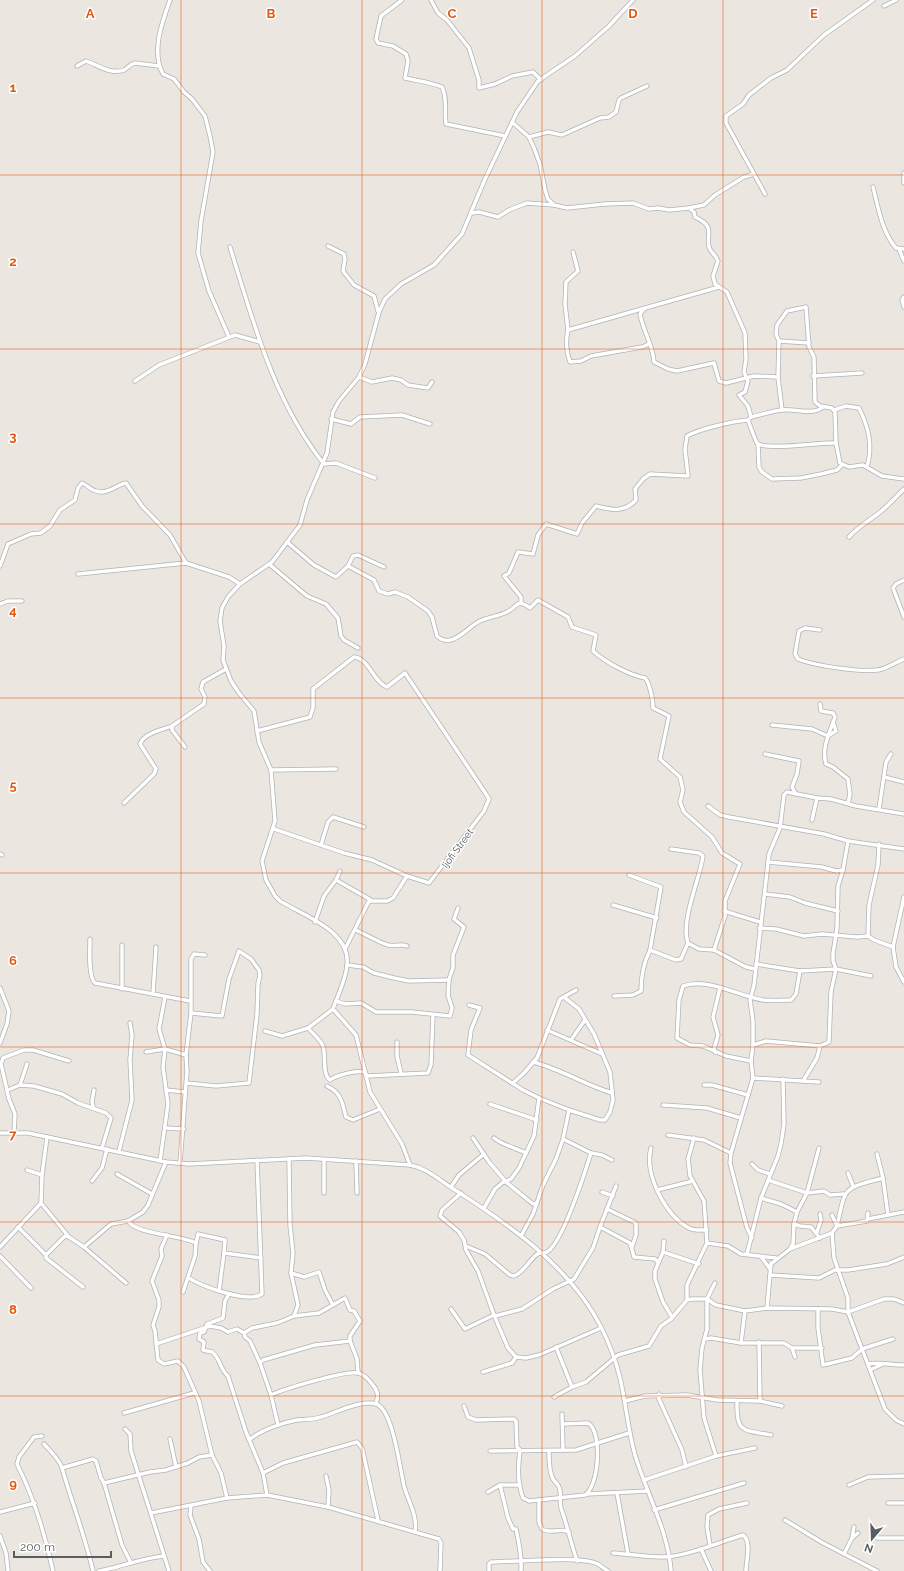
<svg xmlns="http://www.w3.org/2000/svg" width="904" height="1571" font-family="Raleway,sans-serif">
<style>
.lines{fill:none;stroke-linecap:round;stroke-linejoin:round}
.street-casing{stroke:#b0b3b7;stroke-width:5}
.street{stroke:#fff;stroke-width:3.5}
.grid{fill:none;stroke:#e15910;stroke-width:1;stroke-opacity:0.55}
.labels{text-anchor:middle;stroke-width:3;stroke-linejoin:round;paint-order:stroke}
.street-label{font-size:10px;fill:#585d60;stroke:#fff}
.grid-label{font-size:13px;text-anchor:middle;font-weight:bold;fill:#e15910;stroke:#fff;stroke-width:3;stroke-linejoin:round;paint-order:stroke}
</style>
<rect width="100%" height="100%" fill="#ebe6df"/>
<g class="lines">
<defs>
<g id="street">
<path d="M170,0c-8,22 -19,52 -7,74l11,5 10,13 8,7 13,17 5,20 3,16 -12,69 -3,32 11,38 20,46"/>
<path d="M402,0l-21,16 -5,23 2,4 15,3 13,8 2,7 -3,17c13,3 25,4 37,9 6,12 2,24 4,37l59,12"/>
<path d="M431,0l7,13 9,7 22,28 10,32v8l16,-4 17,-8 21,-4 8,8"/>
<path d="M884,6l12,-6"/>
<path d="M77,66l9,-5c12,4 24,14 38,9 4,-2 6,-6 11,-7l24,3"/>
<path d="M512,122l17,15 5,11 6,16 5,26 3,9 6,6 13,3 38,-4 28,-1 16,6 9,-1 11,2 20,-2 5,4 1,5c21,10 11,16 14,30 1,5 7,8 9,14l-5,15 2,8 12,8 18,41 1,26 -2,13 4,9 -3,11 -6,3 9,11 3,11 -3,3"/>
<path d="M529,137l19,-5 14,3 38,-17 9,-1 7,-5 3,-12 2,-2 26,-12"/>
<path d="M904,173v10"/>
<path d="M754,174l11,20"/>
<path d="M873,187c5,20 9,45 23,61l8,1"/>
<path d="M689,208l15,-3 11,-10 29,-18 10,-3 -28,-51v-7l17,-12 6,-9 22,-17 16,-8 37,-35 49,-35"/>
<path d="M472,213l7,-1 19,5 11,-7 18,-7 27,2"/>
<path d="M328,246l16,8 1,5 -2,12 11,14 20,11 4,15"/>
<path d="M230,247c23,74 44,155 94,217l12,-1 39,15"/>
<path d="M899,249l5,12"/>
<path d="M573,252l5,19 -12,11 -1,22 3,26 151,-43"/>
<path d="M904,297l-2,3 2,7"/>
<path d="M644,309l-4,5c3,17 13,31 14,48l14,7 9,2 37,-8 5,18 7,2 28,-7 24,1 4,33"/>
<path d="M568,330c-3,12 -2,21 2,32l11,-1 10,-5 51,-9 7,-3"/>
<path d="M779,341l30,2"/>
<path d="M813,376l49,-3"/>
<path d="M359,377l13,5 20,-4 9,2 7,5 20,3 4,-6"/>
<path d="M778,377l1,-36 -3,-7 1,-9 10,-14 19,-4 3,40 5,10 1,45 5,4 12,2 3,4 1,31 4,20 9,4 14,-2 19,11 22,3"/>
<path d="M135,381l24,-16 76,-30 25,7"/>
<path d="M834,410l12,-4 13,2c10,20 14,38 8,59"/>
<path d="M751,417c10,-2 21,-6 31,-7 12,-2 31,6 41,-3"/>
<path d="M331,419l20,5 9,-7 42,-2 28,9"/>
<path d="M758,444l1,23 3,5 10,7 29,-1 20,-4 16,-4 5,-5"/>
<path d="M849,537c9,-10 19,-16 30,-24 9,-7 17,-16 25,-24"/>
<path d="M287,542l27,23 22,12 12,-11 26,14 5,11 9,3 7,-2 13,5 20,14 4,6 5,19c15,14 30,-9 43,-15 9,-4 19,-5 27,-9 12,-6 9,-14 23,-4l8,-8 30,17 4,10 24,8 -3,16c12,11 36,24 52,27 5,5 8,23 8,30l16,8 -9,43 20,18 3,13 -3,12 4,10 28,25 10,16 18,11 -15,37v15l-11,34"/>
<path d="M269,564l38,32 19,8 12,14 3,18 3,4 14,8"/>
<path d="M0,566l8,-22 23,-10 10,-1 9,-7 10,-16 15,-10 3,-12 4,-5c5,2 9,7 14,8 11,4 20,-6 30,-8l16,23 28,29 16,28"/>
<path d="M348,566l5,-10 5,-1 26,12"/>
<path d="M78,574l108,-11 43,14 11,7"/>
<path d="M904,580l-8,4 -3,4 11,29"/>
<path d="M521,603v-6l-17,-21 5,-3 9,-21 15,2 5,-19 8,-11 31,10 5,-11 14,-17c15,4 28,7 40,-6l-1,-11 8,-10 7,-5 38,2 -3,-27 2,-13c12,-7 47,-15 61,-16 1,3 8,22 9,23 8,8 63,-1 79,0"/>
<path d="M0,604l8,-3h14"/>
<path d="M820,630l-15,-2 -6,3 -4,23 3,5c17,7 61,13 80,11 8,-1 18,-8 26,-11"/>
<path d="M820,704l1,7 12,2 2,4c-5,15 -14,31 -9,47l7,3 15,12 2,15 -2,9"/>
<path d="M772,725l40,4 16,7"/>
<path d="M257,731l53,-14 3,-9v-19l41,-32c15,1 19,25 33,30l18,-14 81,121 3,5 -5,12 -55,72 -22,-7 -35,-16 -28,-7 -70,-24"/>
<path d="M828,736l8,-5 -3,-9"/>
<path d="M185,747l-13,-17v-4l32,-22 1,-7 -4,-8 2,-7 23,-13"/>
<path d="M765,754l34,7 -2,13 -5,13 4,7"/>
<path d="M271,770l65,-1"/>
<path d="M884,777l20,5"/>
<path d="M124,803l30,-29 2,-5 -16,-25c4,-11 22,-14 32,-18"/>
<path d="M708,806l12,9 9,2 95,17 24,7 56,8"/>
<path d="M879,809l7,-47 5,-8"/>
<path d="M812,820l5,-22"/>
<path d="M321,845l7,-23 5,-5 31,10"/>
<path d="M671,849l28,4 4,3c-3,23 -23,65 -15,87l11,6 15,1 32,17 9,2"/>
<path d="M0,854l2,1"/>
<path d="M768,862l54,5 14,4 7,-1"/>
<path d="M629,875l32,12 -11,63 26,10 5,-1 7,-16"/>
<path d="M336,880l35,20"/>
<path d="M765,894l25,3 15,6 33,8"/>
<path d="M904,897l-11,50 3,20 8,15"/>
<path d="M613,905l44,13"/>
<path d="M724,911l36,11"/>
<path d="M315,922l9,-26 12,-16 4,-9"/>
<path d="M759,928l17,1 28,7 18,-2 35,3 11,-1 6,4 19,7"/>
<path d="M356,930c6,3 27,14 32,15 7,2 12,-2 19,1"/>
<path d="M868,936l1,-31 9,-40 1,-21"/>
<path d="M90,939c0,10 -2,38 5,44l95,18"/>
<path d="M122,945v44"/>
<path d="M345,949l24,-48h18l6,-3 14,-22"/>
<path d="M756,964l44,7 36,-2 35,7"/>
<path d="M347,965l16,2 11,6 20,5 15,3 40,-1"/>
<path d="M0,988l9,23 -2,13 -7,19"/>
<path d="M153,994l3,-47"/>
<path d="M614,996l19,-1 8,-4c0,-15 2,-27 9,-41"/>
<path d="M336,1001l9,3 16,-1 15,9h36l38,4 2,-8 -4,-13 1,-16 4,-11v-13l11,-28 -10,-8 4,-11"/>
<path d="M469,1005l11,3 -9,22 -3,25 55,35 16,8 30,12 31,10h5l5,-8 3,-12 -3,-28 -16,-38 -15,-25 -14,-11"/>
<path d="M308,1028c5,6 12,11 15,18 3,9 -1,29 7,34 7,-5 26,-10 35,-8l2,4 61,-3 3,-8 2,-50"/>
<path d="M547,1030l55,24"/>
<path d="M265,1031l17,5 26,-8 25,-19"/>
<path d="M571,1040l14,-20"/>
<path d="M397,1042v14l4,17"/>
<path d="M753,1045l13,-4 54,5 9,-4 2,-50 5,-23 -3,-8v-7l4,-26 1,-42 5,-16 5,-29"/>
<path d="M146,1052l19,-3 21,6"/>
<path d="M715,1052l-1,-3 4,-14 -5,-18 7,-29"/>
<path d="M751,1061l-25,-5 -23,-10 -13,-1 -13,-7 2,-38 4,-14c23,-9 56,10 80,14 9,1 19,0 28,0l5,-6 4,-23"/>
<path d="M533,1062c28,7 52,23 79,31"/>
<path d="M753,1078l66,4"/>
<path d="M803,1081l14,-23 3,-12"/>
<path d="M187,1083l29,3 33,-3 8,-69 1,-30 2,-9 -1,-5 -8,-11 -12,-8 -10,28 -7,37 -31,-3"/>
<path d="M513,1083l11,-10 13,-15 23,-59 16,-9"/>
<path d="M20,1085l7,-21"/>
<path d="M704,1085h8l36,10"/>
<path d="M327,1086c15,7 15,17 19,31l7,3 27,-11"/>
<path d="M8,1090l12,-5 14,1 28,8 16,9 28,10 5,5 -9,30"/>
<path d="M166,1090l19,2"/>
<path d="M490,1104l47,16"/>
<path d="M663,1105l44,3 34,10"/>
<path d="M93,1107l-1,-6 2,-11"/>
<path d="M165,1128l19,1"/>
<path d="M14,1132l1,-18 -6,-15 -8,-35 2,-6 21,-8h9l36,11"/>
<path d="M0,1133h28l138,29 23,2 117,-6 104,7c16,3 28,14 42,23 55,35 119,79 149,139 8,16 15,34 19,51 6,26 8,52 15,77 12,39 33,76 36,116"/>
<path d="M668,1135l36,5 27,13"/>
<path d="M473,1138l16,24 17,20 27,22 4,-1"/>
<path d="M494,1138c8,7 22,10 32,15"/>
<path d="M563,1139l28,14 11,2 10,5"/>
<path d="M651,1148c-7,26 14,67 38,80 5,3 12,2 18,2"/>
<path d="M119,1151l13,-51 -2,-40 2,-25 -2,-12"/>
<path d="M877,1154l6,24 5,37"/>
<path d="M289,1159l1,66 3,28 -2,20 7,32 -4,11"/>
<path d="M160,1161l8,-57 -5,-37 2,-18 -6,-20 6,-32"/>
<path d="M356,1161l1,32"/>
<path d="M180,1163l7,-92 -1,-16 5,-42v-54l3,-5 11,1"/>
<path d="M752,1164l6,6 12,4"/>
<path d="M410,1165l-8,-21 -32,-52 -14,-57 -23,-26c5,-15 13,-29 14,-44 4,-34 -43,-49 -67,-64l-5,-5 -9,-16 -4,-19 13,-40 -4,-51 -12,-28 -5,-31 -15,-18 -8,-12 -8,-21 1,-14 -4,-25 2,-13 6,-11 12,-13 32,-22 28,-37 7,-25 20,-47 6,-41 6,-11 20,-24 6,-13 14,-52 6,-13 16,-15 33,-19 28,-31 23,-55 32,-67 21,-31 37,-25 34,-30 24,-26"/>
<path d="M27,1170l15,5"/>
<path d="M848,1173l5,13"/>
<path d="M117,1174l35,20"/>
<path d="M768,1180l39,13 17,-2 6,4 14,-1"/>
<path d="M92,1181l10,-13 5,-19"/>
<path d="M451,1187l8,-12 25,-21"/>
<path d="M657,1190l36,-9"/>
<path d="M602,1192l11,4"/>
<path d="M324,1193v-33"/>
<path d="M461,1193l-19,17 -2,6 19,16 5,8 2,10 12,21 16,44 14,33 8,9"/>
<path d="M761,1198l20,6 16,8"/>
<path d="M41,1203l28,34"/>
<path d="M484,1208l11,-19 7,-6 9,-4 8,-11 15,-32 5,-38"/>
<path d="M607,1209l29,14v12l-4,12"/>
<path d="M868,1213l-1,8 -30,5c9,-41 6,-37 46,-48"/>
<path d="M868,1219l36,-7"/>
<path d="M128,1221c8,13 52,14 68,22l2,-9 27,6 -1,13 37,5"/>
<path d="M794,1224l6,2 11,1 9,11"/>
<path d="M18,1227l28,28v3l37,29"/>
<path d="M600,1227l16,-41"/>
<path d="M817,1232l4,-12 -1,-6"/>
<path d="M832,1233l2,25 14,40v14l14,37 23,60 11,11 8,4"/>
<path d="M167,1235l-6,14 1,7 -10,25 7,19v7l-6,18 2,6 3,29 6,4 14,-3 6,6 15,34 13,54 9,18 6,25"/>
<path d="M521,1236l12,-22 10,-29 13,-26 7,-20 6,-29"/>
<path d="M752,1238l-5,-10 -17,-65 1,-10 22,-75 -2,-17 2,-16v-24l-3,-21 4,-15 15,-131 11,-26 4,-33 3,-3 30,6 14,1 25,7 48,8"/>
<path d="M664,1241l-1,11 -8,19v8l8,23 9,15"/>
<path d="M707,1243l21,3 13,8 35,4"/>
<path d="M466,1246l19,8 25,21 4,1c9,-3 14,-14 22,-21 3,-3 8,-1 11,-3 16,-10 38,-80 44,-99"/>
<path d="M0,1247l41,-44 1,-28 5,-38"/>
<path d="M84,1247l42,36"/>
<path d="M790,1249l3,-5 1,-20 3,-12 10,-19 12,-45"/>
<path d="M663,1252l36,12"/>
<path d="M747,1254l14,-56 17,-42 3,-12 3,-20 -1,-45"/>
<path d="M46,1255l19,-19 4,1 15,10 27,-23 17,-3 15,-9 5,-7 18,-43"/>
<path d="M0,1256l31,32"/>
<path d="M762,1258l8,11"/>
<path d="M771,1264l19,-15 42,-16 5,-7 -5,-11"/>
<path d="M291,1273l13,4 15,-5 6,18 8,15"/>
<path d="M770,1275l49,3 16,-8h13l39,-6 17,-7"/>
<path d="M189,1278c12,8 60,26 73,16l-5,-134"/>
<path d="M715,1283l-8,16v30l-5,19 -2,22 4,48 12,38"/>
<path d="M219,1291l5,-38"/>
<path d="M183,1292l12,-36 1,-13"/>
<path d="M229,1294l-4,7 -2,17 -16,6 -3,8 -4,1 -1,6 5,3 -1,8c2,1 6,1 9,2 8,5 8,18 16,24l18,56 17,41 4,22"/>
<path d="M687,1300v-15l20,-42 -3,-42 -14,-25 -1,-9 -1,-8 6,-21"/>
<path d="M767,1308l4,-45"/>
<path d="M451,1309l14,20 29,-14"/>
<path d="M818,1309v19l5,37 29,-7 10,-9 31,-10"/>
<path d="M495,1316l27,-7 31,-20 21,-10 19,-31 7,-21 30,16 4,14 21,2 3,3"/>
<path d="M705,1339l6,-1 30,5h43l8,5 3,9"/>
<path d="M350,1341l7,18 1,13"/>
<path d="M759,1342l1,59"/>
<path d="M741,1343l4,-32"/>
<path d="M156,1344l54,-18 11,2 7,4 9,-3 7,4"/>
<path d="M556,1347l16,40"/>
<path d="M792,1348h30"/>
<path d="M516,1357l10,1 13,-3 62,-27"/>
<path d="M260,1363l3,-3 52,-15 35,-4v-5l10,-15 -6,-10 -4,-1 -5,-12 -26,15 -25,3 -17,7 -25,5 -8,5 1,4 5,4 10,22 11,32 7,30"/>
<path d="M869,1364c11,-3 23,2 35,1"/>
<path d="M870,1370l13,-6"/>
<path d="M483,1372l29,-9 4,-6"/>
<path d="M659,1394v5l23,51 4,17"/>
<path d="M271,1395c13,-6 75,-25 87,-22 6,1 11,7 14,11 6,6 7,12 4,20"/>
<path d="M554,1397l18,-10 14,-5 32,-27 31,-9 12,-20 10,-7 16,-19 5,-1h15l9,6 29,6 22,-3 65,1 16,3 36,-13h10l10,4"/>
<path d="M625,1401l20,-5 42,-1 30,5 43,1 22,5"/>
<path d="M737,1402c-1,31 6,28 34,33"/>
<path d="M464,1406l4,11 8,3 38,-1 2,2 1,26 3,3c-2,18 -3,31 3,48l6,3 56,-6c14,-9 18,-63 3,-72l-25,1"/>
<path d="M124,1413l70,-20"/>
<path d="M562,1414l1,36"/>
<path d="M125,1429l5,5 1,17 38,120"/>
<path d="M42,1436l-8,1 -15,20 -2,7c17,34 28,70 36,107"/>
<path d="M170,1439l6,28"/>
<path d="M249,1440c12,-10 32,-17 48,-20 8,-1 15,0 24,-3 14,-4 41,-18 55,-13 17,5 24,65 28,82 4,15 14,30 11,46"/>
<path d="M44,1444c6,7 16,16 18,24 10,35 23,68 31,103"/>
<path d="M490,1451l86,-1 53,-17"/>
<path d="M549,1452c0,9 0,20 4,27 2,3 5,5 6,8 3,6 0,14 2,21 6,17 10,35 16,53"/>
<path d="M62,1468l31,-9 3,2 5,17 3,5 18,62 9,18"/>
<path d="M263,1473l20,-10 74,-21 5,6 16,72"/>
<path d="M326,1476l3,14 -1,17"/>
<path d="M644,1480l72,-24 39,-8"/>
<path d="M104,1483l46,-11 16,-2 22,-7 11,-6 13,-2"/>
<path d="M500,1485l8,33 5,11h3c3,14 6,27 5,42"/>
<path d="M849,1485l19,-8 36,-1"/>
<path d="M488,1492l12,-7h18"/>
<path d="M617,1493l11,61"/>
<path d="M587,1494l61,-3"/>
<path d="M539,1500v22l3,7c8,5 19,-1 27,3"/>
<path d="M888,1503h16"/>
<path d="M191,1506l-1,9 9,24 4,23 7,9"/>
<path d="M654,1510l90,-27"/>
<path d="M0,1512l35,-9"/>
<path d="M151,1513l76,-15 40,-3 61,12 111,32 2,4 -1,28"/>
<path d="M785,1520l38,23 54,28"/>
<path d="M0,1536l6,17 2,18"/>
<path d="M852,1538l6,-5"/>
<path d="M877,1538h27"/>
<path d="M710,1545l-3,-18 1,-12 11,-6 28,-6"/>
<path d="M701,1549l10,22"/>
<path d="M613,1553c16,1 33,4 49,4 24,0 57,-15 81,-22 9,7 3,25 3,36"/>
<path d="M844,1554l8,-16 2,-11"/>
<path d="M99,1571c22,-4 43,-13 65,-15"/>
<path d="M489,1571v-7l2,-2c23,0 89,-7 107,2 3,2 6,5 10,7"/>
</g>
</defs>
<use href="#street" class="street-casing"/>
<use href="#street" class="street"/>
</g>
<path class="grid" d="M181,0v1571M362,0v1571M542,0v1571M723,0v1571M0,175h904M0,349h904M0,524h904M0,698h904M0,873h904M0,1047h904M0,1222h904M0,1396h904"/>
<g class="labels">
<g class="street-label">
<text transform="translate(457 848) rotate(-54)" y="4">Ijofi Street</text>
</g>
</g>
<g class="grid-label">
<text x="90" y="18">A</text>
<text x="271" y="18">B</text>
<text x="452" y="18">C</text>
<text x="633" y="18">D</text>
<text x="814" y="18">E</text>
<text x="13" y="92">1</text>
<text x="13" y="266">2</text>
<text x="13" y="441">3</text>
<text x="13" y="615">4</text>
<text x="13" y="790">5</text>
<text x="13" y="965">6</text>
<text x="13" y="1139">7</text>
<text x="13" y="1314">8</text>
<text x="13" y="1488">9</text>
</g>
<g transform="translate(872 1539) rotate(199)" stroke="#ffffff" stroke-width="3" paint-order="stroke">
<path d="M0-3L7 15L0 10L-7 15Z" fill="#585d60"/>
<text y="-6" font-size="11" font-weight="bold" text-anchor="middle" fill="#585d60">N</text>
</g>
<path d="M14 1551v6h97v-6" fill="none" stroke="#585d60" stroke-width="2"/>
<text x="20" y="1551" font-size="12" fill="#585d60" stroke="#ffffff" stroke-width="3" paint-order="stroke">200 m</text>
</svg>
